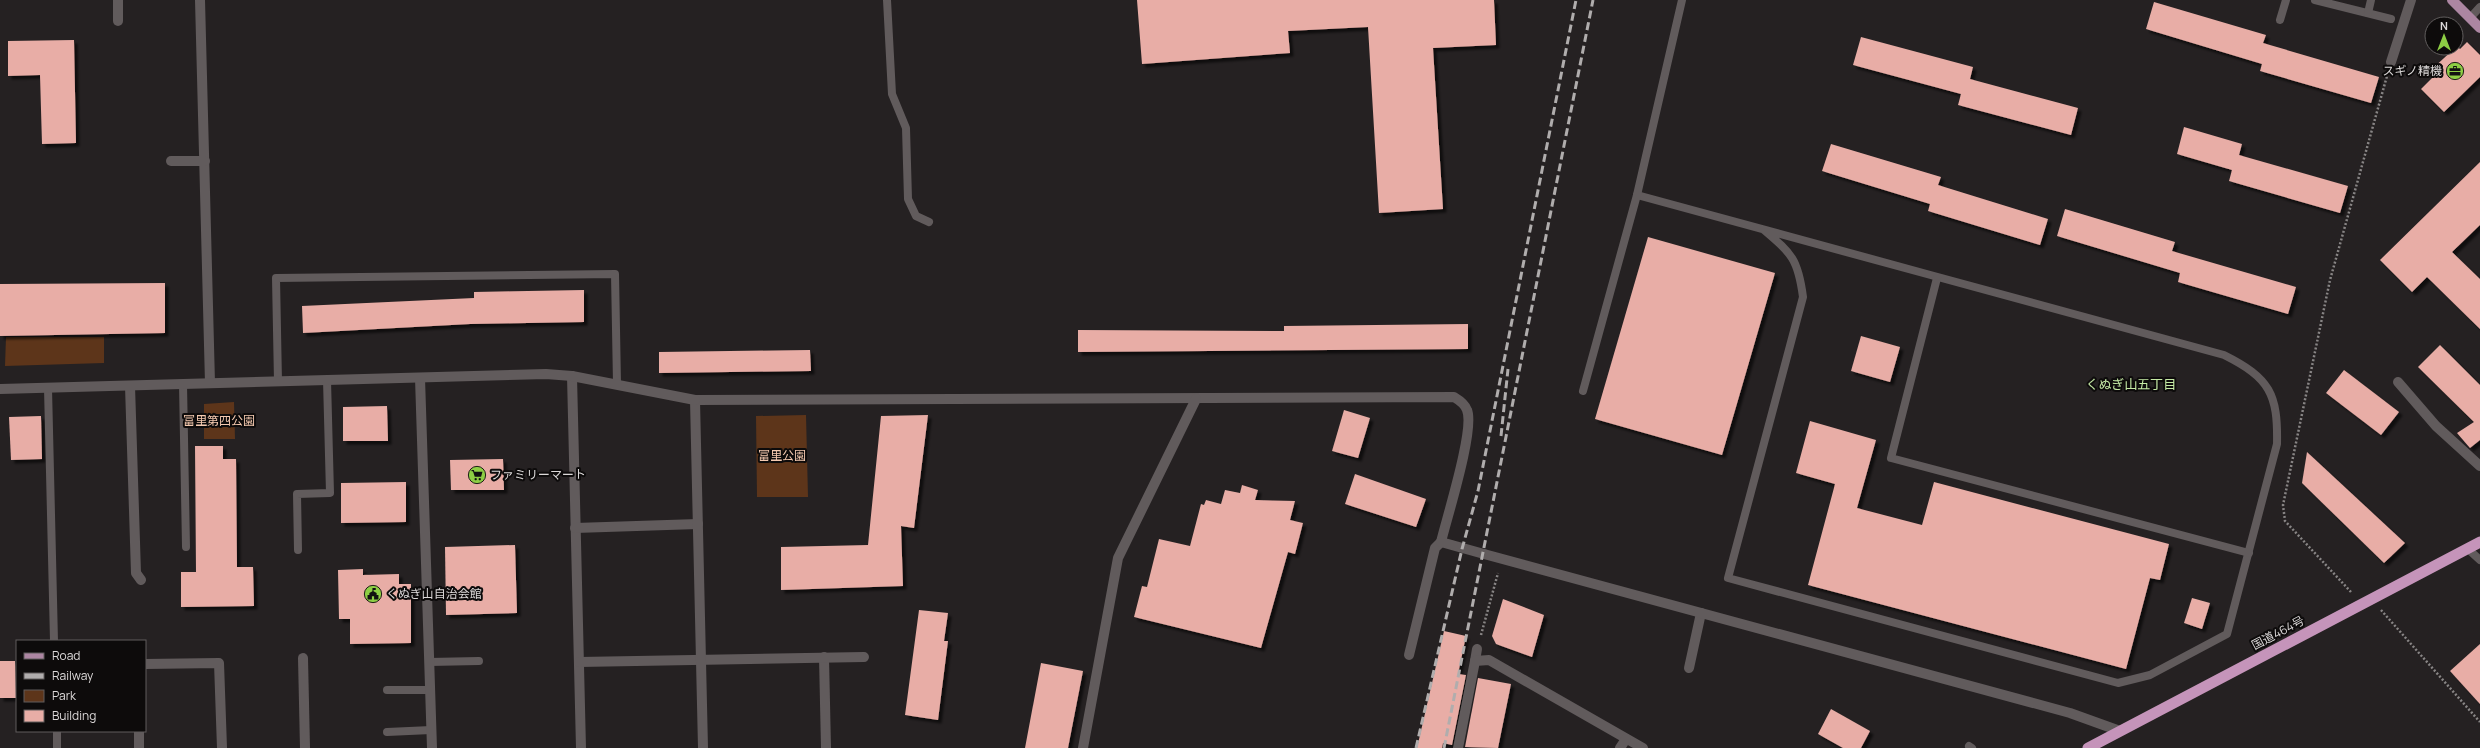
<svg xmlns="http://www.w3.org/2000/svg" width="2480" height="748" font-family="Manrope,'Noto Sans JP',sans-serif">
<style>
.green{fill:#5d351a}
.building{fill:#e8ada6;filter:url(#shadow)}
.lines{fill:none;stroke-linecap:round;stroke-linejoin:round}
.path{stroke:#888585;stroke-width:2.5;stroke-dasharray:2 2;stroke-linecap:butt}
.service{stroke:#615b5c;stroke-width:8}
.minor{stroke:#615b5c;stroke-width:10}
.tertiary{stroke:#615b5c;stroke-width:10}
.primary{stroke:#ac86a2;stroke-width:10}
.trunk{stroke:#c594ba;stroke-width:11}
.rail{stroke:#b0adad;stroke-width:3;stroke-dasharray:8 4;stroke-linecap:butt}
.labels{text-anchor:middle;stroke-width:4;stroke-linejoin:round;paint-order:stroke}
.poi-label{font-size:12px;fill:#dcd9d9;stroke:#0d0b0b;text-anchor:start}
.park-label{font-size:12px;fill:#f5cab0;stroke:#0d0b0b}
.street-label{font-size:12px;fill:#dcd9d9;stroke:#0d0b0b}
.neighbourhood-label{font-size:13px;fill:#c5eaa5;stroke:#0d0b0b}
</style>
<defs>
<filter id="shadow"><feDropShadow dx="3.5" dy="3.5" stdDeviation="1" flood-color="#0009"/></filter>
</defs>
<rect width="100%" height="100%" fill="#252122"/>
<g class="green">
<path d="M6,337h98v26l-99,3z"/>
<path d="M234,402l1,37h-31v-35z"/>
<path d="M806,415l2,82h-51l-1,-81z"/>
</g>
<g class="building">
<path d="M1137,0h357l2,45 -63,3 10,161 -64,4 -11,-186 -80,4 2,22 -148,11z"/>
<path d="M2154,2l112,33 -3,8 116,34 -8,26 -111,-32 2,-7 -116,-35z"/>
<path d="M1861,37l112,30 -3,12 108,29 -7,27 -113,-30 3,-11 -108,-29z"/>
<path d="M74,40l2,103 -34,1 -2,-69 -32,1v-35z"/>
<path d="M2467,42l13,13v22l-36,35 -23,-23 14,-14 -5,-4 27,-25 3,3z"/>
<path d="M2184,127l58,17 -3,11 109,31 -8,27 -111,-32 3,-11 -55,-16z"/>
<path d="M1831,144l110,33 -3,8 110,34 -8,26 -112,-34 2,-7 -108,-33z"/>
<path d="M2480,162v63l-28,27 28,27v50l-53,-52 -15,15 -32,-32z"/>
<path d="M2065,209l110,33 -3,9 124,36 -8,27 -110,-32 2,-9 -123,-37z"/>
<path d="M1648,237l127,36 -53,182 -127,-36z"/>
<path d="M165,283v50l-165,3v-52z"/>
<path d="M584,290v32l-114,2 -167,9 -1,-27 172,-8v-6z"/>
<path d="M1468,324v25l-390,3v-22l206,1v-5z"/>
<path d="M1861,336l39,11 -10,35 -39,-11z"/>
<path d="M2440,345l40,40v55l-10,8 -13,-15 17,-11 -56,-55z"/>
<path d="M810,350l1,21 -152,2v-21z"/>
<path d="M2344,370l55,42 -18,23 -55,-42z"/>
<path d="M387,406l1,35h-45v-34z"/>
<path d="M1344,410l26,8 -12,40 -26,-7z"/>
<path d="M928,415l-14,113 -13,-2 2,60 -122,4v-43l87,-2 13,-129z"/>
<path d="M41,416l1,43 -31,1 -2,-43z"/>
<path d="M1810,421l66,19 -19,68 65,17 12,-43 235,62 -9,36 -10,-2 -24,91 -318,-84 27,-101 -39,-11z"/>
<path d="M195,446h28v13h13l1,108h16l1,39 -73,1v-35h15z"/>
<path d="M2307,452l98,91 -21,20 -82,-80z"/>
<path d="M503,459l1,31h-53l-1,-30z"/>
<path d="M1355,474l71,25 -10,28 -71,-23z"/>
<path d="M406,482v40l-65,1v-40z"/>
<path d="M1242,485l16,5 -3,10 40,1 -5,19 13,3 -8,31 -7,-2 -27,96 -127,-31 8,-31 5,1 12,-48 31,7 11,-42 3,1 2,-5 15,4 4,-14 15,3z"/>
<path d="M515,545l2,68 -71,2 -1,-68z"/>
<path d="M363,569v6l36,-1v10h12v59l-61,1v-25h-11l-1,-49z"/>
<path d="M2192,598l18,5 -8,26 -18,-6z"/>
<path d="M1503,599l41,16 -12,42 -36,-13 -4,-8z"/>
<path d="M919,610l29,3 -4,28h4l-10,79 -33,-5z"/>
<path d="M1444,631l22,5 -8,38 8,1 -14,70 -9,-2 -1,5h-25z"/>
<path d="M2480,644v60l-30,-33z"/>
<path d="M0,661h15l1,37h-16z"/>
<path d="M1041,663l42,8 -15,77h-43z"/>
<path d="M1478,678l33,6 -13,64 -33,-1z"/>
<path d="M1831,709l39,22 -9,17h-18l-25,-14z"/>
</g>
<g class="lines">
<g class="path">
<path d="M2351,592l-66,-71 -2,-16 47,-225 57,-204"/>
<path d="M2381,610l99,112"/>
<path d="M1481,635l17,-62"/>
</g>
<g class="service">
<path d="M887,0l5,94 14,34 2,71 8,17 13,6"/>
<path d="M2315,0l76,19"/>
<path d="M2368,13l3,-13"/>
<path d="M2470,18l10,-11"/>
<path d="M2280,20l6,-20"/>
<path d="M1637,195c196,53 391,107 587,160 46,23 54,39 53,89l-50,190 -77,41 -32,8 -390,-105 75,-281c-5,-38 -11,-43 -39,-67"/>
<path d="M1937,278l-46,180 358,95"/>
<path d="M278,382l-2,-104 339,-4 2,110"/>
<path d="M183,384l3,163"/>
<path d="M48,388l6,253"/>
<path d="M1583,391l54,-196 45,-195"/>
<path d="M2468,549l12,11"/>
<path d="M298,550l-1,-56 33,-1 -3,-113"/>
<path d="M429,662l50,-1"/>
<path d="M387,690h43"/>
<path d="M57,731v17"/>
<path d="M387,732l44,-2"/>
<path d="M1969,746l3,2"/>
</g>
<g class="minor">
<path d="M118,0v21"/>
<path d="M200,0l10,383"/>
<path d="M2391,62l20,-62"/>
<path d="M171,161h34"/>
<path d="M572,376l9,372"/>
<path d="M420,378l12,370"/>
<path d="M2398,382l38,44 44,40"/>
<path d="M130,386l6,187 5,7"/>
<path d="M575,528l123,-4"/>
<path d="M1409,655l26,-107 6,-6"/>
<path d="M824,657l2,91"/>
<path d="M303,658l2,90"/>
<path d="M1475,661l2,-12"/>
<path d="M579,662l285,-5"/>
<path d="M145,664l74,-1 3,85"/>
<path d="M1689,668l12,-55"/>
<path d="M139,731v17"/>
<path d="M703,748l-8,-348 759,-3c5,3 11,7 13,13 8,19 -20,107 -26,132l43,12"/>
<path d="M1083,748l35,-190 78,-159"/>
<path d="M1458,748l17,-87 14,-1 154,88"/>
<path d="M1620,748l6,-9"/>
</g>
<g class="tertiary">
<path d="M0,389l546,-15 26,2 123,24"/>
<path d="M1484,554l586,159 50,18"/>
</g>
<path class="primary" d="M2452,0l28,28"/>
<path class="trunk" d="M2088,748l392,-206"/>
<g class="rail">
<path d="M1501,436l7,-67"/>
<path d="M1416,748l46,-199 16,-58 98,-491"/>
<path d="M1444,748l149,-748"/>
</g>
</g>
<defs>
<symbol id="office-disc" viewBox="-11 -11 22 22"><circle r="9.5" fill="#8dce44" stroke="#0d0b0b"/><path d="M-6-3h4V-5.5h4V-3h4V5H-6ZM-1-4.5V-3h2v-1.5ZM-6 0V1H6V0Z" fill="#111"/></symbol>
<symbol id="supermarket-disc" viewBox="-11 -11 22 22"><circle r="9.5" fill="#8dce44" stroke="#0d0b0b"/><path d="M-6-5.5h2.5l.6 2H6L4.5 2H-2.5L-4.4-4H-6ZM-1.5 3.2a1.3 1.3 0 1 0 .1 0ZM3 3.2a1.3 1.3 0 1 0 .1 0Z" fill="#111"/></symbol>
<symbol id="civic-disc" viewBox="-11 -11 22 22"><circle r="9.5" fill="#8dce44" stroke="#0d0b0b"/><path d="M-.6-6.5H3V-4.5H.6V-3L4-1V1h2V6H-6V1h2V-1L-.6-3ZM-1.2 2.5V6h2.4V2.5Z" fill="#111"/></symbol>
</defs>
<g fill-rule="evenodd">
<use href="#office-disc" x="2445" y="61" width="20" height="20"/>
<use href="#supermarket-disc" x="467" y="465" width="20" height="20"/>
<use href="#civic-disc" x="363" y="584" width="20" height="20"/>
</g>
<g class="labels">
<g class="poi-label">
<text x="2442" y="75" text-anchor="end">スギノ精機</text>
<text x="490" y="479">ファミリーマート</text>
<text x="386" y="598">くぬぎ山自治会館</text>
</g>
<g class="park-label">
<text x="219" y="425">富里第四公園</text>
<text x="782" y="460">富里公園</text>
</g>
<g class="street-label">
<text transform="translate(2278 633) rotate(-28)" y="4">国道464号</text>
</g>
<g class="neighbourhood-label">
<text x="2131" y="389">くぬぎ山五丁目</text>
</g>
</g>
<rect x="16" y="640" width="130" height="92" fill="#0d0b0b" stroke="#605d5d"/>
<rect x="24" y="653" width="20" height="6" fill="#ac86a2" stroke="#605d5d"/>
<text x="52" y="660" font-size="12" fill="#dcd9d9">Road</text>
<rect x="24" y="673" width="20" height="6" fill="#b0adad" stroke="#605d5d"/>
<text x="52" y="680" font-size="12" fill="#dcd9d9">Railway</text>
<rect x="24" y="690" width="20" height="12" fill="#5d351a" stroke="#605d5d"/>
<text x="52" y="700" font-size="12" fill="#dcd9d9">Park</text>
<rect x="24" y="710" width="20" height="12" fill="#e8ada6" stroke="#605d5d"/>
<text x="52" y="720" font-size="12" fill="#dcd9d9">Building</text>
<g transform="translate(2444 36)"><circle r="19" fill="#0d0b0b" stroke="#605d5d"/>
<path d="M0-3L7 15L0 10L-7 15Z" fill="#8dce44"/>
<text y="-6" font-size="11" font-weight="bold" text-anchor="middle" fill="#dcd9d9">N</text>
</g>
</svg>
